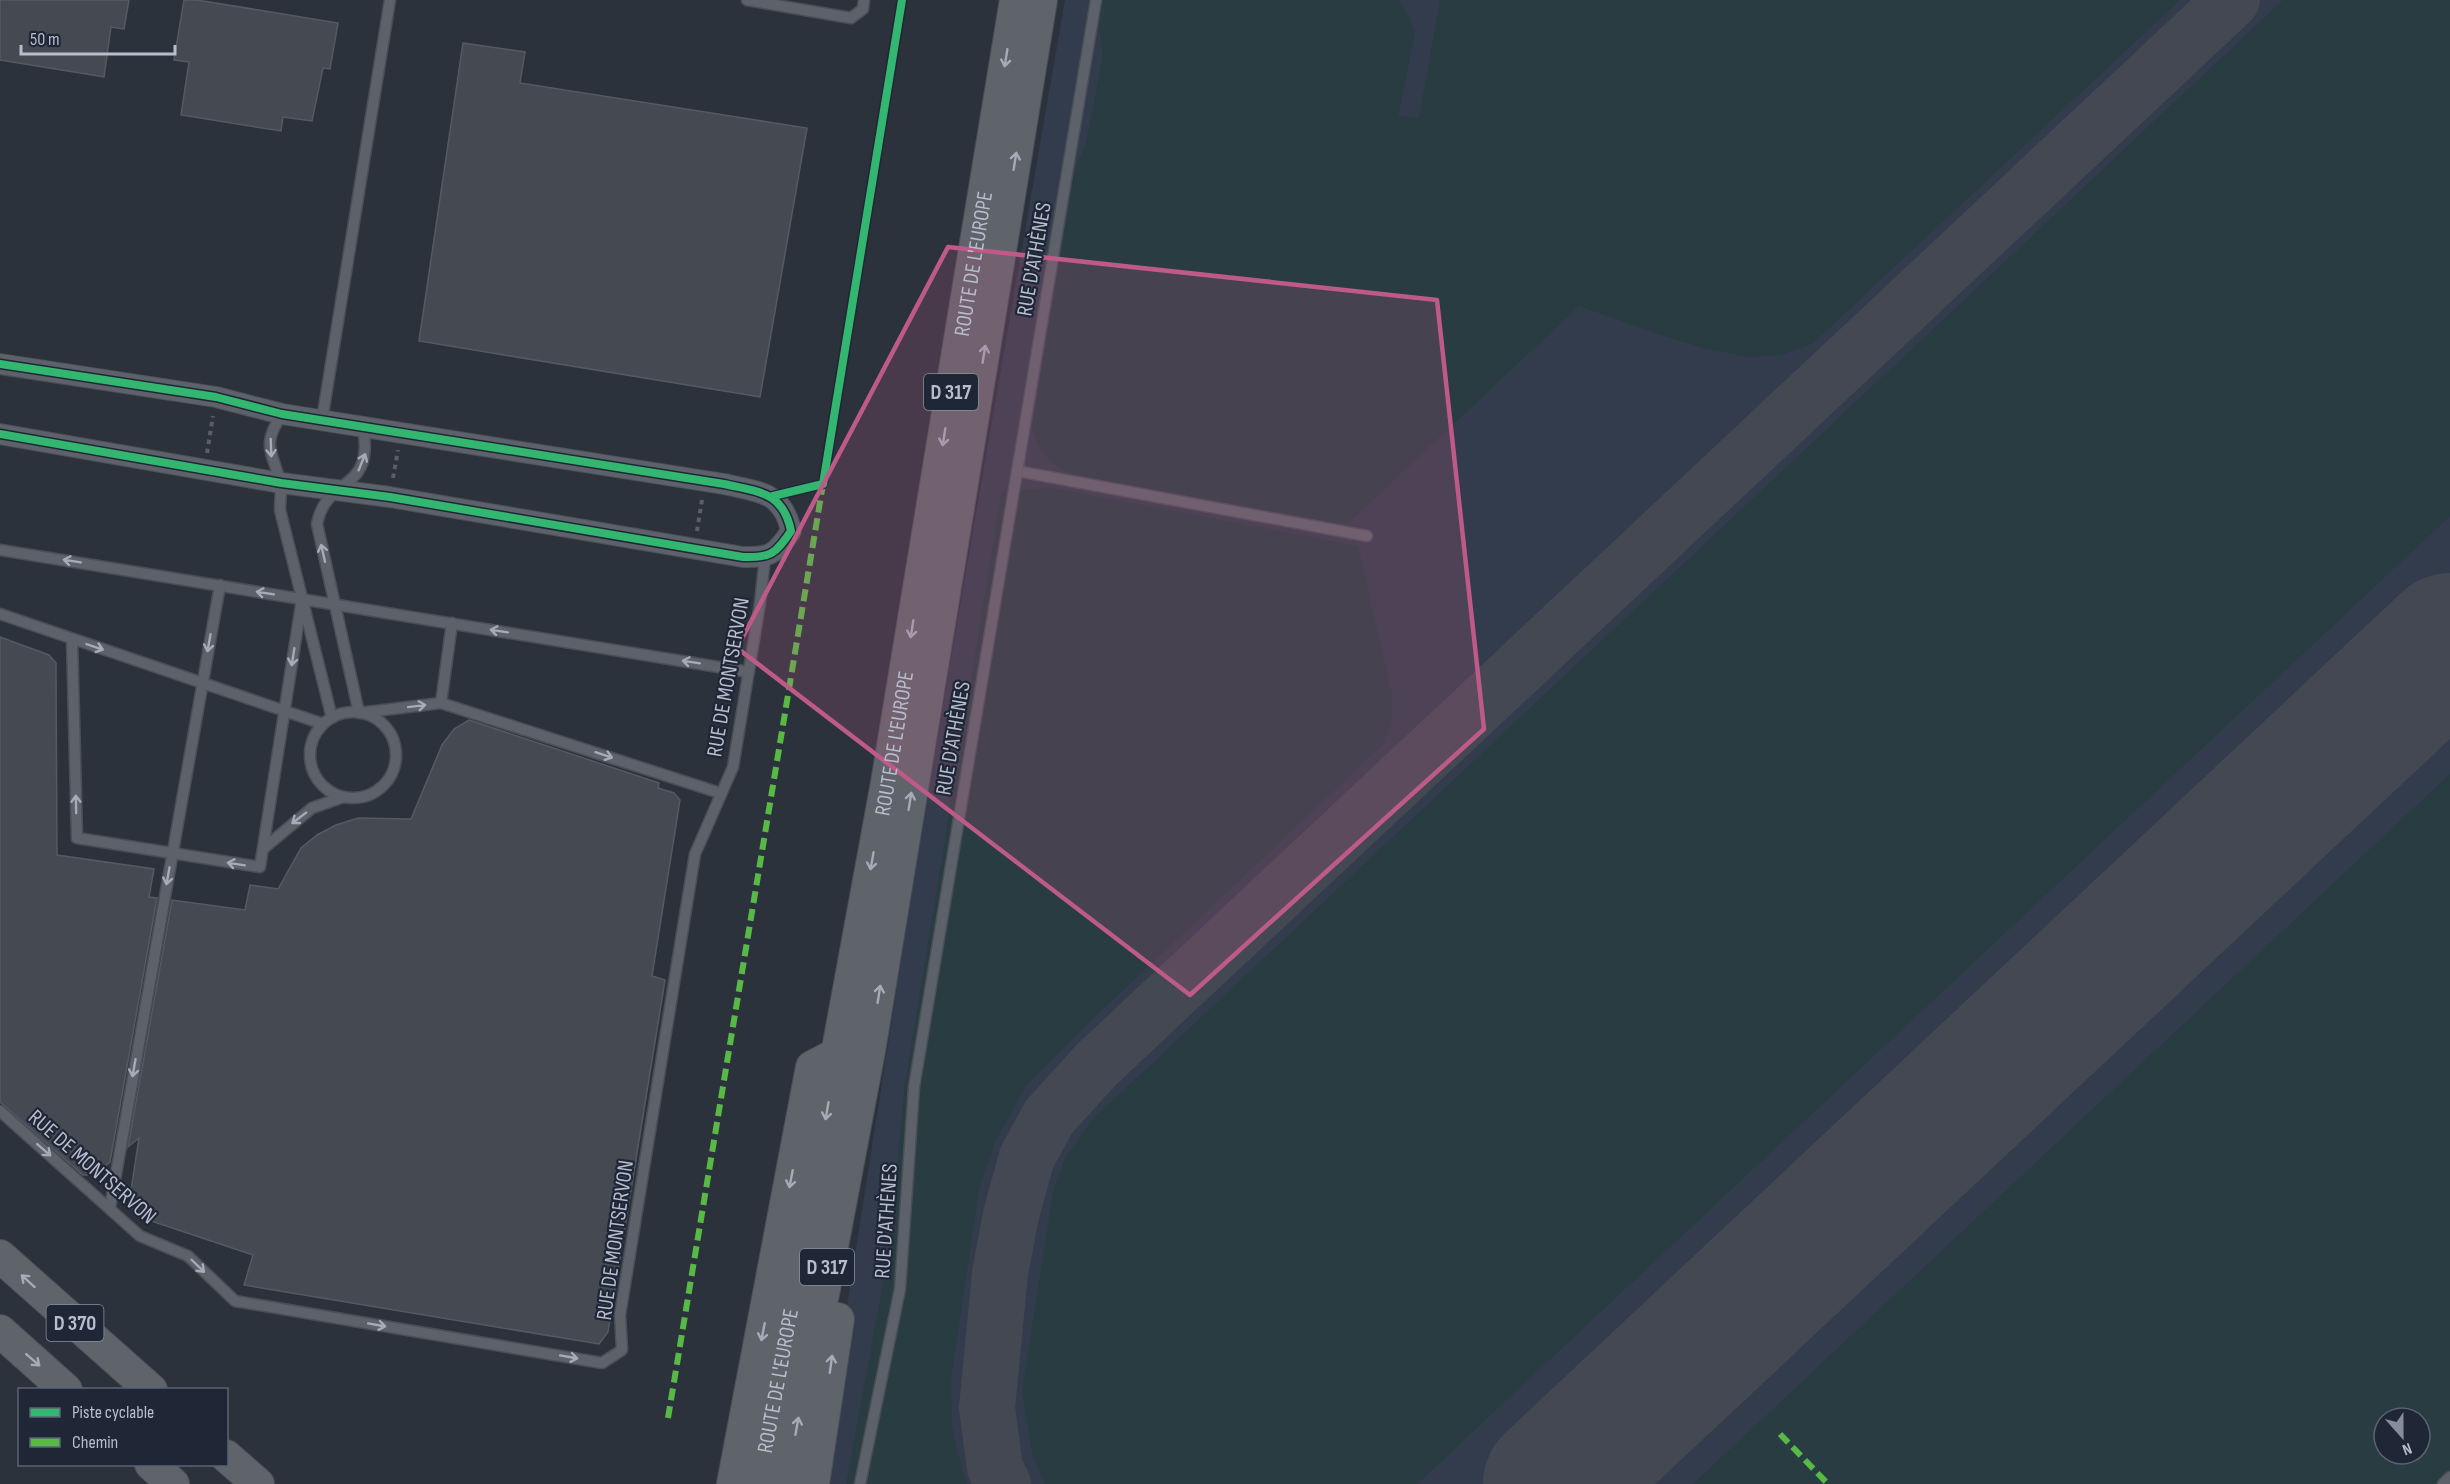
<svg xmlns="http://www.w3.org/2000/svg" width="2450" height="1484" font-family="'Sofia Sans Condensed',sans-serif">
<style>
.airport{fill:#333c4c;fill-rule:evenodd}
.green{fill:#293c42;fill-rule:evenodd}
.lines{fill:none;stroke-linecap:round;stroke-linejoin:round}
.taxiway{stroke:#444852;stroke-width:56}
.runway{stroke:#444852;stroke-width:140}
.building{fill:#454a52;stroke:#545a63;stroke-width:1.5}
.lane-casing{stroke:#4a4e56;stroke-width:13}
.street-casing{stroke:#4a4e56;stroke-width:22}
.primary-casing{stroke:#4a4f58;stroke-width:34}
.path{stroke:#5a5f66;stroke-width:4;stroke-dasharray:4.5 4.5;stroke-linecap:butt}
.lane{stroke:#5d6169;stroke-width:10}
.street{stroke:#5d6169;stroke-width:20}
.primary{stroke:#5f636a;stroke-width:32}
.quiet{stroke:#58b947;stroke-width:6;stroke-dasharray:12 6;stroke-linecap:butt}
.cycleway-casing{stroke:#1f2737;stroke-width:11}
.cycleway{stroke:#33b770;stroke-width:8}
.oneway{stroke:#a5abb8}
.marked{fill:#be5a88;fill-opacity:0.2;stroke:#be5a88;stroke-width:4.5;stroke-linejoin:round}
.labels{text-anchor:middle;stroke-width:4.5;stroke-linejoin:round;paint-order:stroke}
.shield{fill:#1f2737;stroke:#89909f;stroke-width:1.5}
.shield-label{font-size:21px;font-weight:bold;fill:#b7bdcc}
.street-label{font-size:22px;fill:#b7bdcc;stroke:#1f2737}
</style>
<rect width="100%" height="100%" fill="#2c323c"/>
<path class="airport" d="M1065,0h1385v1484h-1627l4,-50 97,-620zM2384,1418h36v36h-36z"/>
<g class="green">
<path d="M1103,0h295l12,18 5,14 -17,84 21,2 21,-118h740l-368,344 -32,11 -31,2 -46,-9 -45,-14 -79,-28 -233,219 -275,-51c-23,-13 -31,-20 -39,-46l43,-259 11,-25 17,-89 -5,-30z"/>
<path d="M2283,0h167v516l-1033,968h-372l-13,-31 -10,-61 31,-200 12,-34 26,-37z"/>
<path d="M1052,488l306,58 34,149 -1,27 -8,22 -301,285 -57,58 -30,55 -16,47 -28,190 1,47 10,44 5,14h-121l42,-228 17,-173 97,-592z"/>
<path d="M2450,774v710h-757zM2384,1418h36v36h-36z"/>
</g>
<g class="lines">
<path class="taxiway" d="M1003,1484l-8,-16 -8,-60 13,-135 11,-58 16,-58 22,-40 47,-52 1136,-1065"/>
<path class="runway" d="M1553,1484l897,-841"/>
</g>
<g class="building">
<path d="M0,0h129l-5,29 -13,-2 -7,50 -104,-17z"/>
<path d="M184,0h13l141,23 -8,46 -7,-1 -11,53 -29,-4 -2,14 -100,-16 8,-53 -15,-2z"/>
<path d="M463,43l62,9 -5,31 287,45 -47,269 -341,-56z"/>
<path d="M0,637l49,18 7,8 1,192 97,14 -5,28 8,1 -47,264 -15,13h-12l-83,-73z"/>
<path d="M469,720l190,63 -1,5 16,5 6,7 -28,176 13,4 -57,352 -9,12 -355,-59 9,-30 -117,-39 -7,-13 10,-65 -11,9 44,-247 73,10 5,-25 28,4 23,-41 16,-13 19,-10 22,-7 53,1 31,-74 12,-16z"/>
</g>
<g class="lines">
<defs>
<g id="lane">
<path d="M747,0l104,18 12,-9 1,-9"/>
<path d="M282,414c-21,32 -10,37 -2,67 2,9 0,20 0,29l52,208"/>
<path d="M322,420l68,-420"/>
<path d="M363,427c12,67 -37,48 -46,97l42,189 82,-10 279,90"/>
<path d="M1017,471l350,65"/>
<path d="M0,550l749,122"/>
<path d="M0,614l323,110"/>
<path d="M72,639l5,199 183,29 42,-268"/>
<path d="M441,703l11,-80"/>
<circle cx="353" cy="755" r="43"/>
<path d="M263,849l49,-41 31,-11"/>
<path d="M0,1111l140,125 48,20 47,45 367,62 20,-13 -2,-35 75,-461 38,-87 27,-164 5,-45"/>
<path d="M110,1208l110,-623"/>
<path d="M860,1484l40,-195 14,-202 182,-1087"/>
<path d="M2443,1484l7,-7"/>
</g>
<path id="street" d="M0,364l216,33 66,17 442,70c34,8 59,7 67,47 -15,23 -21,27 -48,26l-353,-60 -109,-14 -281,-49"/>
<g id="primary">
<path d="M0,1256l151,134"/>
<path d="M0,1331l66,59"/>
<path d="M226,1456l32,28"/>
<path d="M151,1464l22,20"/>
<path d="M733,1484l79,-417 25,-13"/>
<path id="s1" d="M758,1484l129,-701 129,-783"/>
<path d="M787,1484l82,-433 172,-1051"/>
<path d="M813,1484l25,-165"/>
</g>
</defs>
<use href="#lane" class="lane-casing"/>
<use href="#street" class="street-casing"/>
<use href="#primary" class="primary-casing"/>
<g class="path">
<path d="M207,453l6,-37"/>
<path d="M393,478l5,-28"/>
<path d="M697,531l5,-31"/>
</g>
<use href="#lane" class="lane"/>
<use href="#street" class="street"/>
<use href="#primary" class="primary"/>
<g class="quiet">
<path d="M668,1418l155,-934"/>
<path d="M1780,1434l48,50"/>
</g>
<defs>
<g id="cycleway">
<path d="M0,364l216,33 66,17 442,70c34,8 59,7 67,47 -15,23 -21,27 -48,26l-353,-60 -109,-14 -281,-49"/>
<path d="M773,496l50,-12 79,-484"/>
</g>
</defs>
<use href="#cycleway" class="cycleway-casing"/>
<use href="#cycleway" class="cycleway"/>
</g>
<defs><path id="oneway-shaft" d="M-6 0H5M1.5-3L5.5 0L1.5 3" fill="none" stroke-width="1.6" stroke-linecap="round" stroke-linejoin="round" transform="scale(1.5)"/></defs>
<g class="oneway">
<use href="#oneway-shaft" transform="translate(1006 58) rotate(99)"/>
<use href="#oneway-shaft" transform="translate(1015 161) rotate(-81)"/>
<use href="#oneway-shaft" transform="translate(984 354) rotate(-81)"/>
<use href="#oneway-shaft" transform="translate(944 437) rotate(99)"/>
<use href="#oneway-shaft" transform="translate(271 448) rotate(88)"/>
<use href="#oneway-shaft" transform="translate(362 462) rotate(-68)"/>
<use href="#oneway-shaft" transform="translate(323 553) rotate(-103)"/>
<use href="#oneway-shaft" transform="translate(72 561) rotate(-171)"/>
<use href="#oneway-shaft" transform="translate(265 593) rotate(-171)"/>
<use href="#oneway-shaft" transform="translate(912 629) rotate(99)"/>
<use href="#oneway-shaft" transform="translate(499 631) rotate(-171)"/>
<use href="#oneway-shaft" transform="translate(209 643) rotate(100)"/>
<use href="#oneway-shaft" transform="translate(95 647) rotate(19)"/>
<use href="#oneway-shaft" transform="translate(293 657) rotate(99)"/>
<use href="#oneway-shaft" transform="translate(691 662) rotate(-171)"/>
<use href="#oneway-shaft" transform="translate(417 706) rotate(-7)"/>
<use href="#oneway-shaft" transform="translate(604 755) rotate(18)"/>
<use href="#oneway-shaft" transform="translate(910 801) rotate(-81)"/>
<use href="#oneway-shaft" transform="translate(76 804) rotate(-91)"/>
<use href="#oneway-shaft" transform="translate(299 818) rotate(143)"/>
<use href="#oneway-shaft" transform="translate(872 861) rotate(100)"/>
<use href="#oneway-shaft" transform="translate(236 864) rotate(-171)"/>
<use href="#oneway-shaft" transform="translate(168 876) rotate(100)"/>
<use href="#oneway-shaft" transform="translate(879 994) rotate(-81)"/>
<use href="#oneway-shaft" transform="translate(134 1068) rotate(100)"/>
<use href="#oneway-shaft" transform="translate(827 1111) rotate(100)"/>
<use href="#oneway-shaft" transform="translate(44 1150) rotate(41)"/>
<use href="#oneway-shaft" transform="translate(791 1179) rotate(101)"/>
<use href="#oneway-shaft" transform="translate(198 1266) rotate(44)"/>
<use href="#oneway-shaft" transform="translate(28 1281) rotate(-138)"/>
<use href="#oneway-shaft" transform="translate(377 1325) rotate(10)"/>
<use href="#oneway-shaft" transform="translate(763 1332) rotate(101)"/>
<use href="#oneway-shaft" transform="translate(569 1357) rotate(10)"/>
<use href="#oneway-shaft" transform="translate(33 1360) rotate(41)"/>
<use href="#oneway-shaft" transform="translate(831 1364) rotate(-82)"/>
<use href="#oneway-shaft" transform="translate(797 1426) rotate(-80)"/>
</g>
<path class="marked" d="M948,247l489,53 47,429 -294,266 -453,-347z"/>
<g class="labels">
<g class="shield">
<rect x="924" y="374" width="54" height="36" rx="4.5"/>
<rect x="800" y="1249" width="54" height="36" rx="4.5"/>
<rect x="46.5" y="1305" width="57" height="36" rx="4.5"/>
</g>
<g class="shield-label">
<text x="951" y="399">D 317</text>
<text x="827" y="1274">D 317</text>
<text x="75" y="1330">D 370</text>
</g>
<g class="street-label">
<text transform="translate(1033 259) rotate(-80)" y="8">RUE D'ATHÈNES</text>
<text dy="8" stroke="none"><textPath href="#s1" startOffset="1239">ROUTE DE L'EUROPE</textPath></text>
<text transform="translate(727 677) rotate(-80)" y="8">RUE DE MONTSERVON</text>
<text transform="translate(952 738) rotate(-80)" y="8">RUE D'ATHÈNES</text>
<text dy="8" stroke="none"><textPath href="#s1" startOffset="753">ROUTE DE L'EUROPE</textPath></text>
<text transform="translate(93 1166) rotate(41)" y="8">RUE DE MONTSERVON</text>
<text transform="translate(885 1221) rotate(-86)" y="8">RUE D'ATHÈNES</text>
<text transform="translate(614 1240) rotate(-82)" y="8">RUE DE MONTSERVON</text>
<text dy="8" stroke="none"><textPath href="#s1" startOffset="105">ROUTE DE L'EUROPE</textPath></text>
</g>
</g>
<rect x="18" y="1388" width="210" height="78" fill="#1f2737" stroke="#5c6373" stroke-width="1.5"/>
<rect x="30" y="1408" width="30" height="9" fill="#33b770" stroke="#5c6373" stroke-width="1.5"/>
<text x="72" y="1418" font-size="18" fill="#b7bdcc">Piste cyclable</text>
<rect x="30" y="1438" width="30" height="9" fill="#58b947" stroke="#5c6373" stroke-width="1.5"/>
<text x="72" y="1448" font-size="18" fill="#b7bdcc">Chemin</text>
<g transform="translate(2402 1436) rotate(159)"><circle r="28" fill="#1f2737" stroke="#5c6373" stroke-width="1.5"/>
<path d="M0-4.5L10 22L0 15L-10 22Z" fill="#868c9a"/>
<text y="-9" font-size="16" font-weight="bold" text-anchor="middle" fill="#b7bdcc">N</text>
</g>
<path d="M21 45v9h154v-9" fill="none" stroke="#b7bdcc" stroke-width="3"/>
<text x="30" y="45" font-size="18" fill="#b7bdcc" stroke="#1f2737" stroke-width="4.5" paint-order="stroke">50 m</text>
</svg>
